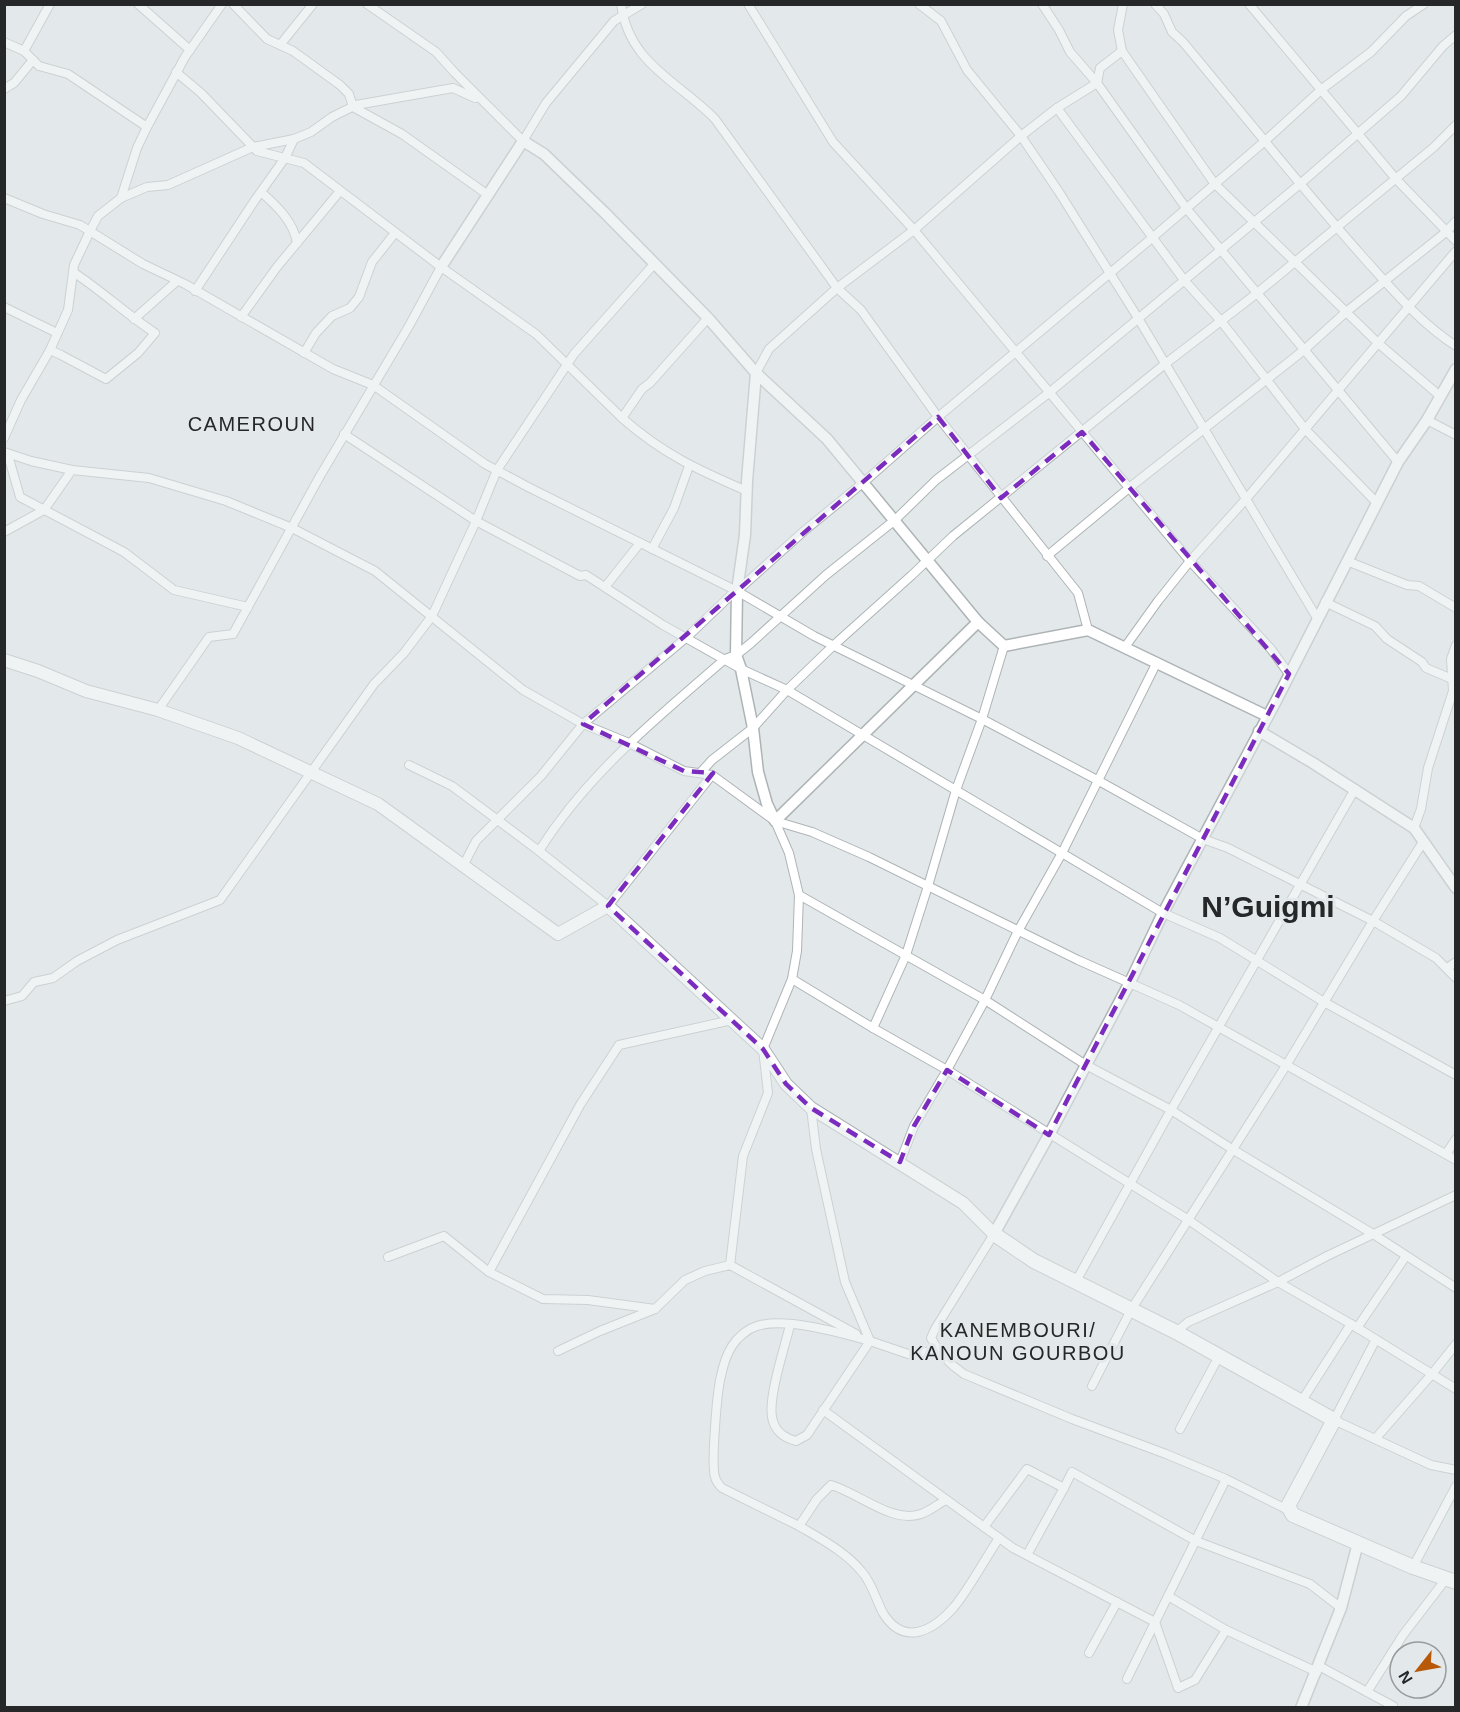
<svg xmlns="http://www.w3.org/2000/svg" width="1460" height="1712" font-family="Helvetica,sans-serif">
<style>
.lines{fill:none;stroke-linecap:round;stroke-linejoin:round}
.minor-casing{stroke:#aeb4b6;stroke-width:10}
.tertiary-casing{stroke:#aeb4b6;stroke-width:13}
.secondary-casing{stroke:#aeb4b6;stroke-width:14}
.trunk-casing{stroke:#aeb4b6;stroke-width:16}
.minor{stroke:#fff;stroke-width:8}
.tertiary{stroke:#fff;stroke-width:10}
.secondary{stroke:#fff;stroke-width:12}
.trunk{stroke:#fff;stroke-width:14}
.marked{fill:none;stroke:#7b2cbf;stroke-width:4.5;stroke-dasharray:12 8;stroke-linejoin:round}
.labels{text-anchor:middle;stroke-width:6;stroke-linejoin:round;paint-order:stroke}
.neighbourhood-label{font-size:20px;letter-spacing:1.5px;fill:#252728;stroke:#e3e9eb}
.town-label{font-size:30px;font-weight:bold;fill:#252728;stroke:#e3e9eb}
</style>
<rect width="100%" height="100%" fill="#e3e9eb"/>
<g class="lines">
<defs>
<g id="minor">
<path d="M138,4l52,46"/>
<path d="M233,4l34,35 26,12 47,34 9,9 4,13 49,27 86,61"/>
<path d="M367,4l69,48 19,21 68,68 23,-38 68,-82 28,-17"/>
<path d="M621,4c8,60 57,77 94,115l122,169 24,22 77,107 140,176 10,37"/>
<path d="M748,4l85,138 81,88 276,331 81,88 18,25"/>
<path d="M919,4l22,17 26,49 54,66 38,56 79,126 179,300"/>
<path d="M1042,4l17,26 11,22 27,31 89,125 212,254"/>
<path d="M1123,4l-5,26 4,21 92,132 165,161 61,52"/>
<path d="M1155,4l9,10 8,18 11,10c60,72 118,145 180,215 28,31 57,66 93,89"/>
<path d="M1249,4l147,175 60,62"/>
<path d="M4,42l20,9 15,15 29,8 79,53"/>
<path d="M280,45l33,-41"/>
<path d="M24,51l26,-47"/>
<path d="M176,72l25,21 56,58 47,12 137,104 95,67 86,84 20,-29 8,-6 58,-65"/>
<path d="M4,89l10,-6 19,-23"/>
<path d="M1057,108l127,172 37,41 84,108 72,74"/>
<path d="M261,192c15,13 33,30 36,51"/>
<path d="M4,198l39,16 37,11 63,39 42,20 148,85 40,16 112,79 45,24 207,103 77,45 168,83 117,62 104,58 25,9 145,73 63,37 20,20"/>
<path d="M121,198l26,-11 21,-2 85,-38 41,-8 17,-7 21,-15 24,-12 97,-17 22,10"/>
<path d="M195,291l60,-91 30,-42 9,-19"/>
<path d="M4,307l53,26"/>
<path d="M241,317l36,-50 63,-76"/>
<path d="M134,319l43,-38"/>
<path d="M50,350l11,5 45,24 32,-26 17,-20c-29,-19 -53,-42 -82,-61"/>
<path d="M304,353l12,-20 16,-17 18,-8 9,-11 13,-35 23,-29"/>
<path d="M756,373l13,-24 68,-61 77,-58 107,-94 36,-28 40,-25 3,-15 22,-17"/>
<path d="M622,418c41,36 76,52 125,73"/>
<path d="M1427,420l29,15"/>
<path d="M344,434l132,87 104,55 6,-1 77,50 78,44 46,21 376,223 57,25 104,64 132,73"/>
<path d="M4,438l17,-38 29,-50 18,-40 6,-45 16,-34 8,-15 23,-18 16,-50 10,-21 38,-70 37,-53"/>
<path d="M4,452l27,9 41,9 77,8 77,23 66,27 83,43 148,119 60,34 46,19 55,28 28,4 63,46 37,11 57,25 209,103 101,45 277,155"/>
<path d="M8,455l12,42 104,55 50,38 74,17"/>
<path d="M4,532l40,-22 28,-40"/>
<path d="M652,549l22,-41 15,-42"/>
<path d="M1047,556l82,-68 175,-138 42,-38 100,-80 10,-11"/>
<path d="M1347,561l60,24 12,1 37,22"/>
<path d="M605,587l35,-44"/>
<path d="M1325,602l50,24 12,13 35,23 4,6 26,11"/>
<path d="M1125,647l33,-46 32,-40 56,-62 210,-248"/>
<path d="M158,710l51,-73 24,-3 87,-158 89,-150 32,-59"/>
<path d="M409,765l43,21 87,65 69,55 104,-131"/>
<path d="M701,772l11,-12 41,-32 34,-38 47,-45 78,-70 41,-39 212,-172 91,-70 178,-147 22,-22"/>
<path d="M1414,828l7,-19 7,-41 25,-77 -2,-32 5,-14"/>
<path d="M539,851c49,-78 118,-133 186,-192l11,-4 14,-11 76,-69 69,-55 41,-40 114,-88 250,-208 101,-88 42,-50 13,-11"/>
<path d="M463,866l13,-25 65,-65 42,-52 104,-87 44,-42 6,-4 67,-60 60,-49 74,-65 214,-179 113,-97 57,-52 49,-37 35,-36 18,-12"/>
<path d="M799,895l186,105 101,65 85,45 61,39 141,85 83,54"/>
<path d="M1447,968l9,-6"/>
<path d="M792,979l81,49 74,42 240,149 91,63 73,42 105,65"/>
<path d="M4,1001l18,-5 12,-14 19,-4 24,-17 40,-21 103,-40 154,-216 30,-31 28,-37 44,-95 21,-51 77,-116 81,-91"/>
<path d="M873,1028l33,-73 22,-69 28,-96 26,-71 22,-73"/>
<path d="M811,1108l5,41 29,133 25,59 41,14 26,-5"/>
<path d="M1446,1154l10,-15"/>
<path d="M900,1162l14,-36 33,-56 38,-70 33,-69 44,-78 95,-191"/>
<path d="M994,1234l-59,95 -4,9c8,16 18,26 33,36l108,45 94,35 60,25 64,32"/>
<path d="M388,1257l56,-21 45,36 54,27 45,1 67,9"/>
<path d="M730,1265l13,-109 25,-63 -5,-44 29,-70 5,-28 2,-56 -10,-42 -14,-32"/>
<path d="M489,1272l91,-167 39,-60 113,-25"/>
<path d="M1075,1283l96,-173 184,-321"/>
<path d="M790,1325c-5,22 -24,77 -17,96 3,11 12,17 23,20l11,-6 63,-94"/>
<path d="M1357,1328l49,-72"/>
<path d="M1176,1332l12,-10 90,-40 49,-26 129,-61"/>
<path d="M1375,1341l-41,79 97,45 25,5"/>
<path d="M558,1351l42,-20 55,-22 30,-29 20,-9 25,-6 126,69"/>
<path d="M1092,1386l39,-76 156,-246 86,-143 50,-79"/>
<path d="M1301,1402l50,-78"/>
<path d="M823,1410l190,138 142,74 23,66 17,-8 31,-50 91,42"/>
<path d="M1180,1429l39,-73"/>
<path d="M1375,1439l57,-65 24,-30"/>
<path d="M946,1500c-8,4 -16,11 -25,14 -29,10 -62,-21 -90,-29l-14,14 -18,27c22,13 47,26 63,46 10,11 14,28 21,41 21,34 50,18 71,-6 15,-18 31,-48 45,-69"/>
<path d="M799,1526l-77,-38c-3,-3 -6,-7 -7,-11 -4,-13 2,-86 6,-101 2,-10 6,-22 11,-30 5,-8 15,-17 25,-20 29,-9 84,7 113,15"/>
<path d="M984,1527l43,-58 37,19 8,-16 124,69 114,43 31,24"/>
<path d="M1027,1555l37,-67"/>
<path d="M1413,1567l43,-81"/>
<path d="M1168,1596l58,34"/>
<path d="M1089,1653l28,-51"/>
<path d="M1319,1666l74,40"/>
<path d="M1127,1679l99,-200"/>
<path d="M1367,1692l36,-57 43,-56"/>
</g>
<g id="tertiary">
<path d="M441,267l82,-126 21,13 60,58 104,106 48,55 71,66 151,183 26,24 84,-16 179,86"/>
<path d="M756,373l-9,108 -2,54 -8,56 -1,64 5,14 12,59 5,44 9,32 8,17 203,-199"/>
<path d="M1259,731l54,32 101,65 42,60"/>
<path d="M994,1234l55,-99 81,-153 33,-69 113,-212 122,-239 29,-42 29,-51"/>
<path d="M1301,1708l40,-100 17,-65"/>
</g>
<path id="secondary" d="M4,660l34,11 48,20 72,19 80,28 140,66 180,130 50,-28 155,143 23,35 25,24 152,95 31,31"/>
<path id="trunk" d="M994,1234l40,27 142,71 158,88 -46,86 5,9 120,52 43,15"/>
</defs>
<use href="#minor" class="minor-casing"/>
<use href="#tertiary" class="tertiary-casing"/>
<use href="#secondary" class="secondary-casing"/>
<use href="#trunk" class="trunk-casing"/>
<use href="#minor" class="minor"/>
<use href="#tertiary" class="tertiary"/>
<use href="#secondary" class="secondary"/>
<use href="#trunk" class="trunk"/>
</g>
<path d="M0 0H1460V1712H0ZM938,417l63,81 81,-66 207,242 -240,461 -102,-65 -33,56 -14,36 -89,-54 -25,-24 -23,-35 -155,-143 105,-133 -29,-2 -101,-47z" fill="#e3e9eb" fill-opacity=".55" fill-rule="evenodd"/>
<path class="marked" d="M938,417l63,81 81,-66 207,242 -240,461 -102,-65 -33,56 -14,36 -89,-54 -25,-24 -23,-35 -155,-143 105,-133 -29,-2 -101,-47z"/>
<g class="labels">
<g class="neighbourhood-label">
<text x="252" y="431">CAMEROUN</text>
<text x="1018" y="1337">KANEMBOURI/<tspan x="1018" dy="23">KANOUN GOURBOU</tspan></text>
</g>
<g class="town-label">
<text x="1268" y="917">N’Guigmi</text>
</g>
</g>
<rect width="1460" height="1712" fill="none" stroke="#252728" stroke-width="12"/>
<g transform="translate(1418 1670) rotate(239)"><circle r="28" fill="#e3e9eb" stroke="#979b9d" stroke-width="1.5"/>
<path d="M0-4.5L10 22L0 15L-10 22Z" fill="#b75909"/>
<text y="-9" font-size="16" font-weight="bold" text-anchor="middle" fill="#252728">N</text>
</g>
</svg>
